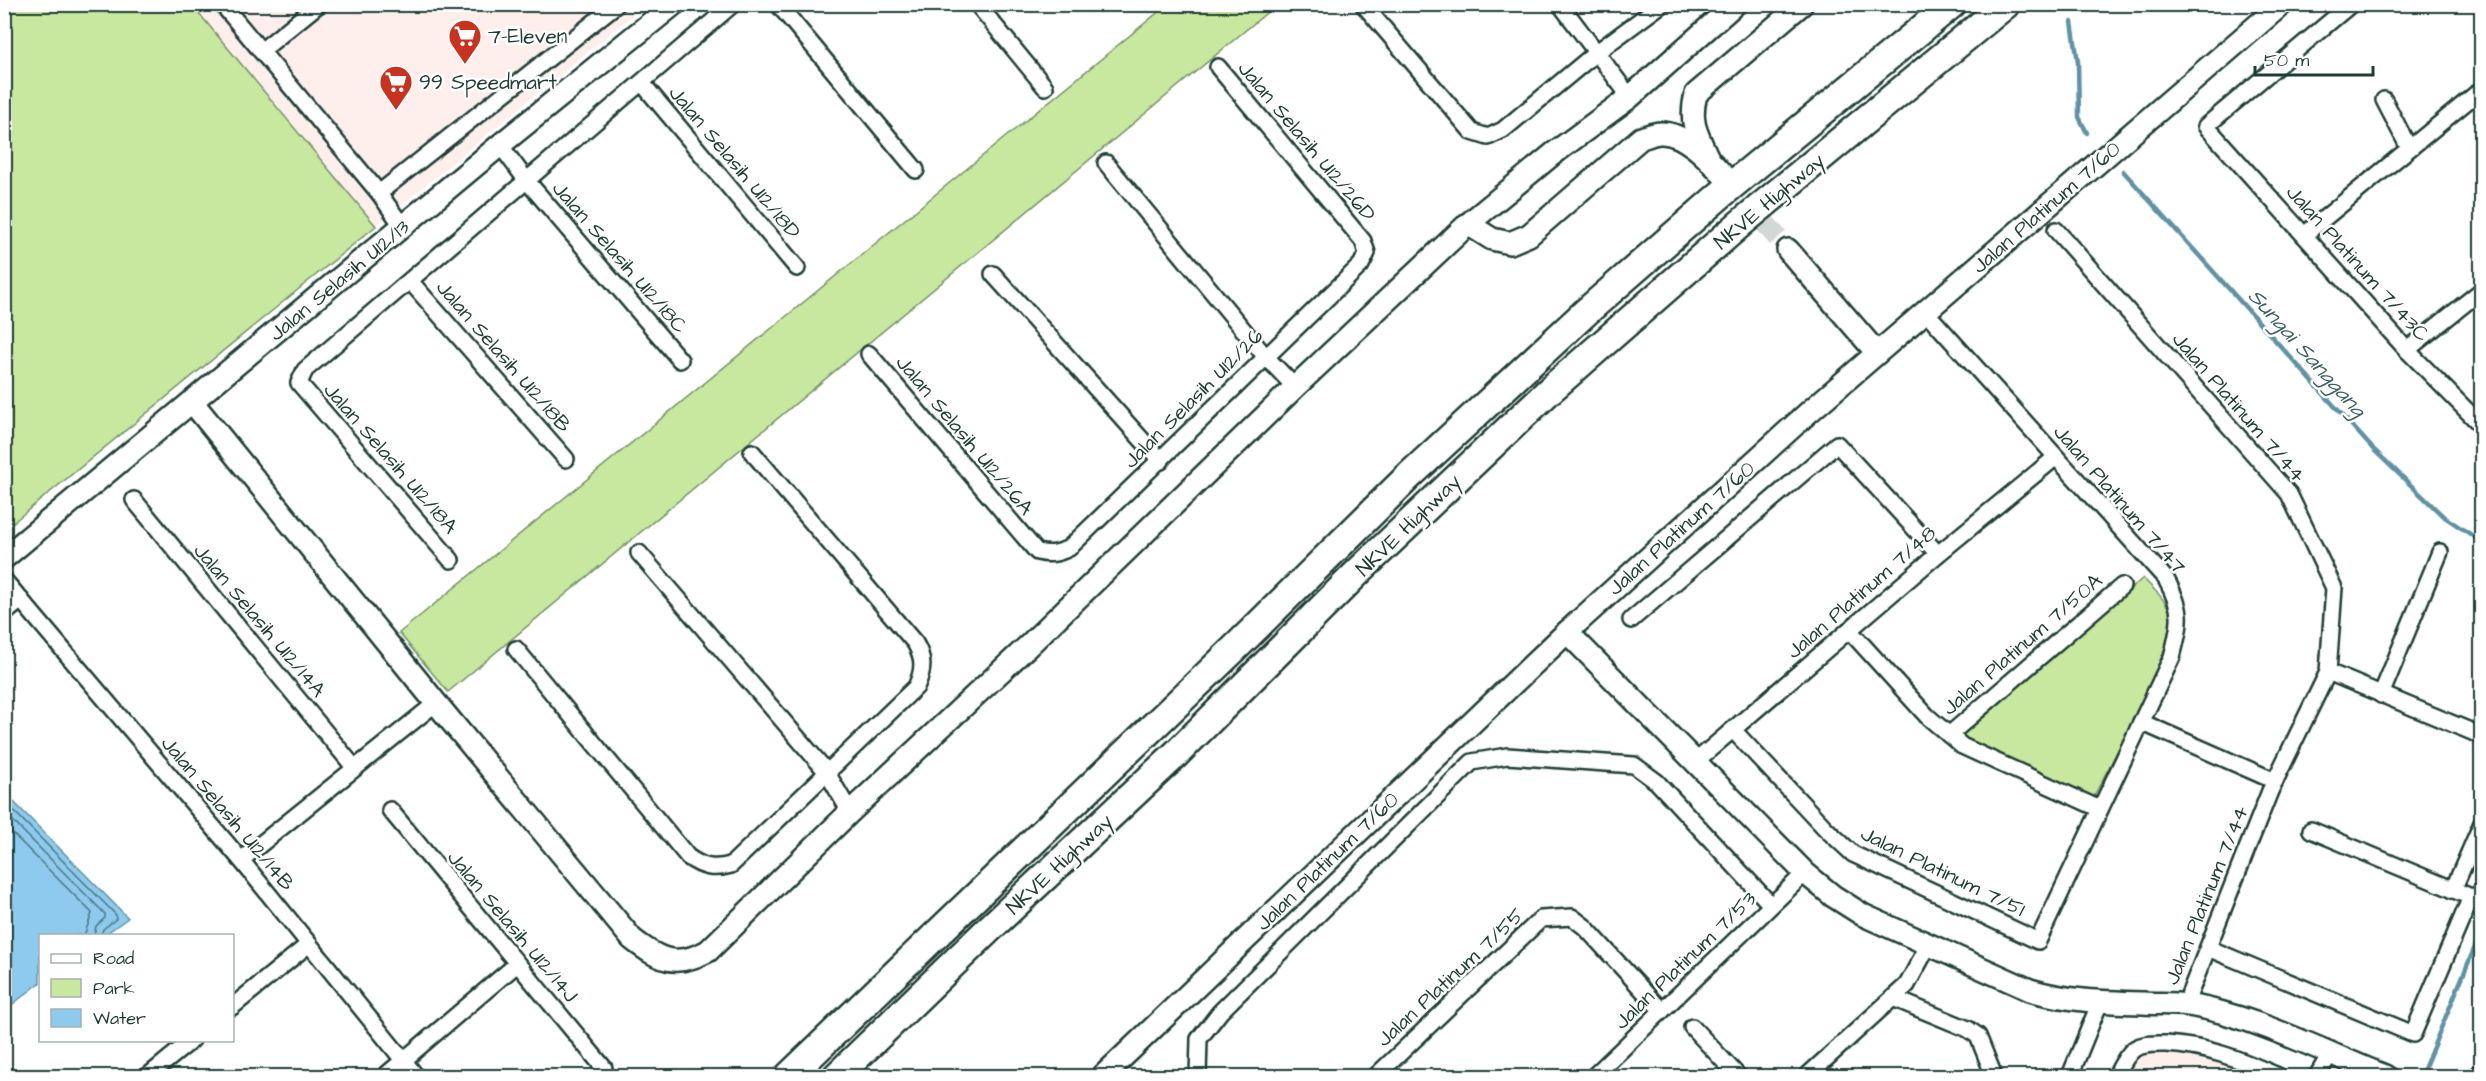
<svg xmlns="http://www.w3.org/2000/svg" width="2486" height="1081" font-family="'Architects Daughter',sans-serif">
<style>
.built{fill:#feefed}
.green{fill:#c8e79f;stroke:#74926a;stroke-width:1.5}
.water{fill:#8dcaee;stroke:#6192a4;stroke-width:1.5}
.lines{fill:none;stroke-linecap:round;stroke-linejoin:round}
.shore{stroke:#4b757e;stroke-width:1.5}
.stream{stroke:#6192a4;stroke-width:4.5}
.secondary-tunnel{stroke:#d2d8d6;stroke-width:21;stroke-dasharray:21 10;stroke-linecap:butt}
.street-casing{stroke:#1f3d34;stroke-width:20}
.secondary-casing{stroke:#1f3d34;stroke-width:26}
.highway-casing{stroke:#1f3d34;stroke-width:32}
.street{stroke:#fff;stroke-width:15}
.secondary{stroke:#fff;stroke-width:21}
.highway{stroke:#fff;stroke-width:27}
.labels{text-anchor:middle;stroke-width:5;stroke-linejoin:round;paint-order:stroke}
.poi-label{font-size:21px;fill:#1f3d34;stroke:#fff;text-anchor:start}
.street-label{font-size:21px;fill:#1f3d34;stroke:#fff}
.water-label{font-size:22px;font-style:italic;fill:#3a6062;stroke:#fff}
</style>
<rect width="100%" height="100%" fill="#fff"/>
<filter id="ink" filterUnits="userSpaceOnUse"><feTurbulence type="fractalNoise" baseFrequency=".0167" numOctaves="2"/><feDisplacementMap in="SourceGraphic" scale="12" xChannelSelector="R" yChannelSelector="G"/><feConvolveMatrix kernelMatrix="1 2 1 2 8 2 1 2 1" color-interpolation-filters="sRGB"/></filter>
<g filter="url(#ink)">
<g class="built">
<path d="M192,5h453l-269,221z"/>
<path d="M2153,1049l63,8 46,19h-140l14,-21z"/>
</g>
<g class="green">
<path d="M5,4l187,1 184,221 -371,303z"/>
<path d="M1167,5h109l-828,687 -49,-59z"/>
<path d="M2143,578c10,11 25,23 28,37 6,31 -61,149 -78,183l-123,-56 -7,-7z"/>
</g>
<path class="water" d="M5,793l123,125 -24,17 -64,1v47l-35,27z"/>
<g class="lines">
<g class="shore">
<path d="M4,801l112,114v4l-13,10 -2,7"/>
<path d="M4,812l101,102v4l-9,8 -2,10"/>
<path d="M4,825l88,88 -8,23"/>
</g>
<g class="stream">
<path d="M2072,22l6,40 1,55 8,16"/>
<path d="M2123,171l250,278 70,67 39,26"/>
<path d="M2421,1076l61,-146"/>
</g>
<path class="secondary-tunnel" d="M1724,175l64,75"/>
<defs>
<g id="street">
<path d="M222,4l157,189 24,34"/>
<path d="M778,4l138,166"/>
<path d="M977,4l68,83"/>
<path d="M1363,4l109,128 16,5 15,-7 94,-78 65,-48"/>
<path d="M1560,4l70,93"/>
<path d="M2351,4l-145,122 201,224 75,76"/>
<path d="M261,51l58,-47"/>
<path d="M642,83l155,185"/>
<path d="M2384,100l25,48"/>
<path d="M500,145l27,36 153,179"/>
<path d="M1106,163l159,193 30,31"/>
<path d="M379,193l238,-189"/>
<path d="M2056,230l233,264 45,94 -6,84 -58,119 -85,214"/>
<path d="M2304,235l178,-146"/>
<path d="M993,274l168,187"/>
<path d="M410,281l156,178"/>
<path d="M2407,350l75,-60"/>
<path d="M869,354l168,198c13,3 20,2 32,-4l292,-283 6,-12 -4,-12 -145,-174"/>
<path d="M134,500l220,267"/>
<path d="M639,553l187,218 24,41"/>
<path d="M451,560l-152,-177 6,-13 428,-366"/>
<path d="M4,580l237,280 175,216"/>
<path d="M4,614l17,-14"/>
<path d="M1631,620l206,-176 101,110"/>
<path d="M1849,630l78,86 35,30 138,63"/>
<path d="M516,649l172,208c14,10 25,13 43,8l185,-178c8,-17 8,-29 -1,-44l-163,-191"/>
<path d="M2328,672l154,64"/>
<path d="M2381,695l59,-143"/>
<path d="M2141,722l134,59"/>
<path d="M1733,730l93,99 27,25 185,87 134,-284c9,-36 12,-45 -6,-78l-241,-268"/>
<path d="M1949,735l173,-149"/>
<path d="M1695,762l243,-208 118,-97"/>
<path d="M390,810l214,258"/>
<path d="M241,860l195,-157"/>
<path d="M2453,890l29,-67"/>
<path d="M2208,948l205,86 58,-137 -160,-67"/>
<path d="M1893,998l75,31 10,7 16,40"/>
<path d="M232,1007l77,-63"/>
<path d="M1692,1027l46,49"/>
<path d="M148,1076l44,-36"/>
<path d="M385,1076l132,-112"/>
<path d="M1198,1076l1,-37 21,-27 252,-250 35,-6 127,9 23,17 114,123"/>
<path d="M1376,1076l165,-157 31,-2 13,10 77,84"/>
<path d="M1594,1076l211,-203"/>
<path d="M1807,1076l100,-91 22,-41"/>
<path d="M2070,1076l30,-74"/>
<path d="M2116,1076c4,-8 10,-21 18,-27 9,-6 22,-5 32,-5 45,3 72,15 112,32"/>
<path d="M2317,1076l13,-22"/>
</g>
<g id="secondary">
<path d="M1708,158c-12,-25 -19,-37 -12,-64l106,-90"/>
<path d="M1468,224l24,15 18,4 19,-8 112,-97c5,-1 13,-5 19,-5 24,-1 48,25 63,42"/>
<path d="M1788,250l89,103"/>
<path d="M193,403l243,300 196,236c27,21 43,29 76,12l142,-139 178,-166 267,-259 173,-163 85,-70 77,-57 105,-93"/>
<path d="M4,558l496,-413 174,-141"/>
<path d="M1567,632l238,241 28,23 30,19 167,75c36,11 75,12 113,13 15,1 30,0 45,2 64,10 136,47 197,71"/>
<path d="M1103,1076l464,-444 242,-220 473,-408"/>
<path d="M2481,1076h1"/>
</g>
<g id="highway">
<path d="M789,1076l445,-427 176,-174 176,-163 133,-116 233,-192"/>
<path d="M837,1076l152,-147 187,-175 183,-183 191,-181 191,-167 265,-219"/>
</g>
</defs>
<use href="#street" class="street-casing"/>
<use href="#secondary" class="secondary-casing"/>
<use href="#highway" class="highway-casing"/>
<use href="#street" class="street"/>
<use href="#secondary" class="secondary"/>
<use href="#highway" class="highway"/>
</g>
</g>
<defs>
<symbol id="supermarket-pin" viewBox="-11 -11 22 30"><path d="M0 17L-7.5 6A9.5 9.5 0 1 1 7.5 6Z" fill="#c8321e" stroke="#fff"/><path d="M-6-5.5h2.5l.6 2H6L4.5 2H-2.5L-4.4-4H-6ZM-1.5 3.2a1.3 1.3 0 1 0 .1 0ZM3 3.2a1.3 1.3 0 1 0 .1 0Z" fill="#fff"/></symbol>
</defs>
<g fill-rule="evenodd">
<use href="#supermarket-pin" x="446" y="17" width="38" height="52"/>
<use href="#supermarket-pin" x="377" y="63" width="38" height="52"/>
</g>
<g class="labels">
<g class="poi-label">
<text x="488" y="43">7-Eleven</text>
<text x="419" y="89">99 Speedmart</text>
</g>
<g class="street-label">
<text transform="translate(1307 141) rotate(50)" y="7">Jalan Selasih U12/26D</text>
<text transform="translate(735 162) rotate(50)" y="7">Jalan Selasih U12/18D</text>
<text transform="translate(1769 201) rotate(-40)" y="7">NKVE Highway</text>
<text transform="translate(2046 207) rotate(-41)" y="7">Jalan Platinum 7/60</text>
<text transform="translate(620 257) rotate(49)" y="7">Jalan Selasih U12/18C</text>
<text transform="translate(2358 263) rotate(48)" y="7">Jalan Platinum 7/43C</text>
<text transform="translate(339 280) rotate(-40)" y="7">Jalan Selasih U12/13</text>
<text transform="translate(504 356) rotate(49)" y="7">Jalan Selasih U12/18B</text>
<text transform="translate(1193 398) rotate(-45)" y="7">Jalan Selasih U12/26</text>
<text transform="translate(2239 407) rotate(49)" y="7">Jalan Platinum 7/44</text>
<text transform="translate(965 435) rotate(50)" y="7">Jalan Selasih U12/26A</text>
<text transform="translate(391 458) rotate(49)" y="7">Jalan Selasih U12/18A</text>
<text transform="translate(2120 499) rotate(49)" y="7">Jalan Platinum 7/47</text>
<text transform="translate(1408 525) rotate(-44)" y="7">NKVE Highway</text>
<text transform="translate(1681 528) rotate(-42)" y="7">Jalan Platinum 7/60</text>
<text transform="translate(1861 592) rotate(-41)" y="7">Jalan Platinum 7/48</text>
<text transform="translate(260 620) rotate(50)" y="7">Jalan Selasih U12/14A</text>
<text transform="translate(2022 644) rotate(-41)" y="7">Jalan Platinum 7/50A</text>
<text transform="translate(228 813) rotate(50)" y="7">Jalan Selasih U12/14B</text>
<text transform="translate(1327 861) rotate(-44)" y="7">Jalan Platinum 7/60</text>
<text transform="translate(1059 864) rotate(-43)" y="7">NKVE Highway</text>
<text transform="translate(1943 871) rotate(26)" y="7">Jalan Platinum 7/51</text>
<text transform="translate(2206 895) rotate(-68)" y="7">Jalan Platinum 7/44</text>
<text transform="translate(513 926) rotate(50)" y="7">Jalan Selasih U12/14J</text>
<text transform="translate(1685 960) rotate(-44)" y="7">Jalan Platinum 7/53</text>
<text transform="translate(1450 977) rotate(-43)" y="7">Jalan Platinum 7/55</text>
</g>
<g class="water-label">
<text transform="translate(2308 352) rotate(48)" y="8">Sungai Sanggang</text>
</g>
</g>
<rect width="2486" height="1081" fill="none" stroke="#fff" stroke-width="24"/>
<rect x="12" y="12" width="2462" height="1057" fill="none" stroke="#1f3d34" stroke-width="2" filter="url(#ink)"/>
<rect x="39" y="934" width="195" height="108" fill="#ffffff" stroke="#a5b1ae" stroke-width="1.5"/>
<rect x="51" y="954" width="30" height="9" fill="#ffffff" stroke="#a5b1ae" stroke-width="1.5"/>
<text x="93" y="964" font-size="18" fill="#1f3d34">Road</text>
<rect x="51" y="979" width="30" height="18" fill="#c8e79f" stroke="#a5b1ae" stroke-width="1.5"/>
<text x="93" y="994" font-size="18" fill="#1f3d34">Park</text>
<rect x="51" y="1009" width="30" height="18" fill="#8dcaee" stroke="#a5b1ae" stroke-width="1.5"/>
<text x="93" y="1024" font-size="18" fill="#1f3d34">Water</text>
<path d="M2255 66v9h118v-9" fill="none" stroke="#1f3d34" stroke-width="3"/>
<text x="2264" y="66" font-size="18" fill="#1f3d34" stroke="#ffffff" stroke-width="4.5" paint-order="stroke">50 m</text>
</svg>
